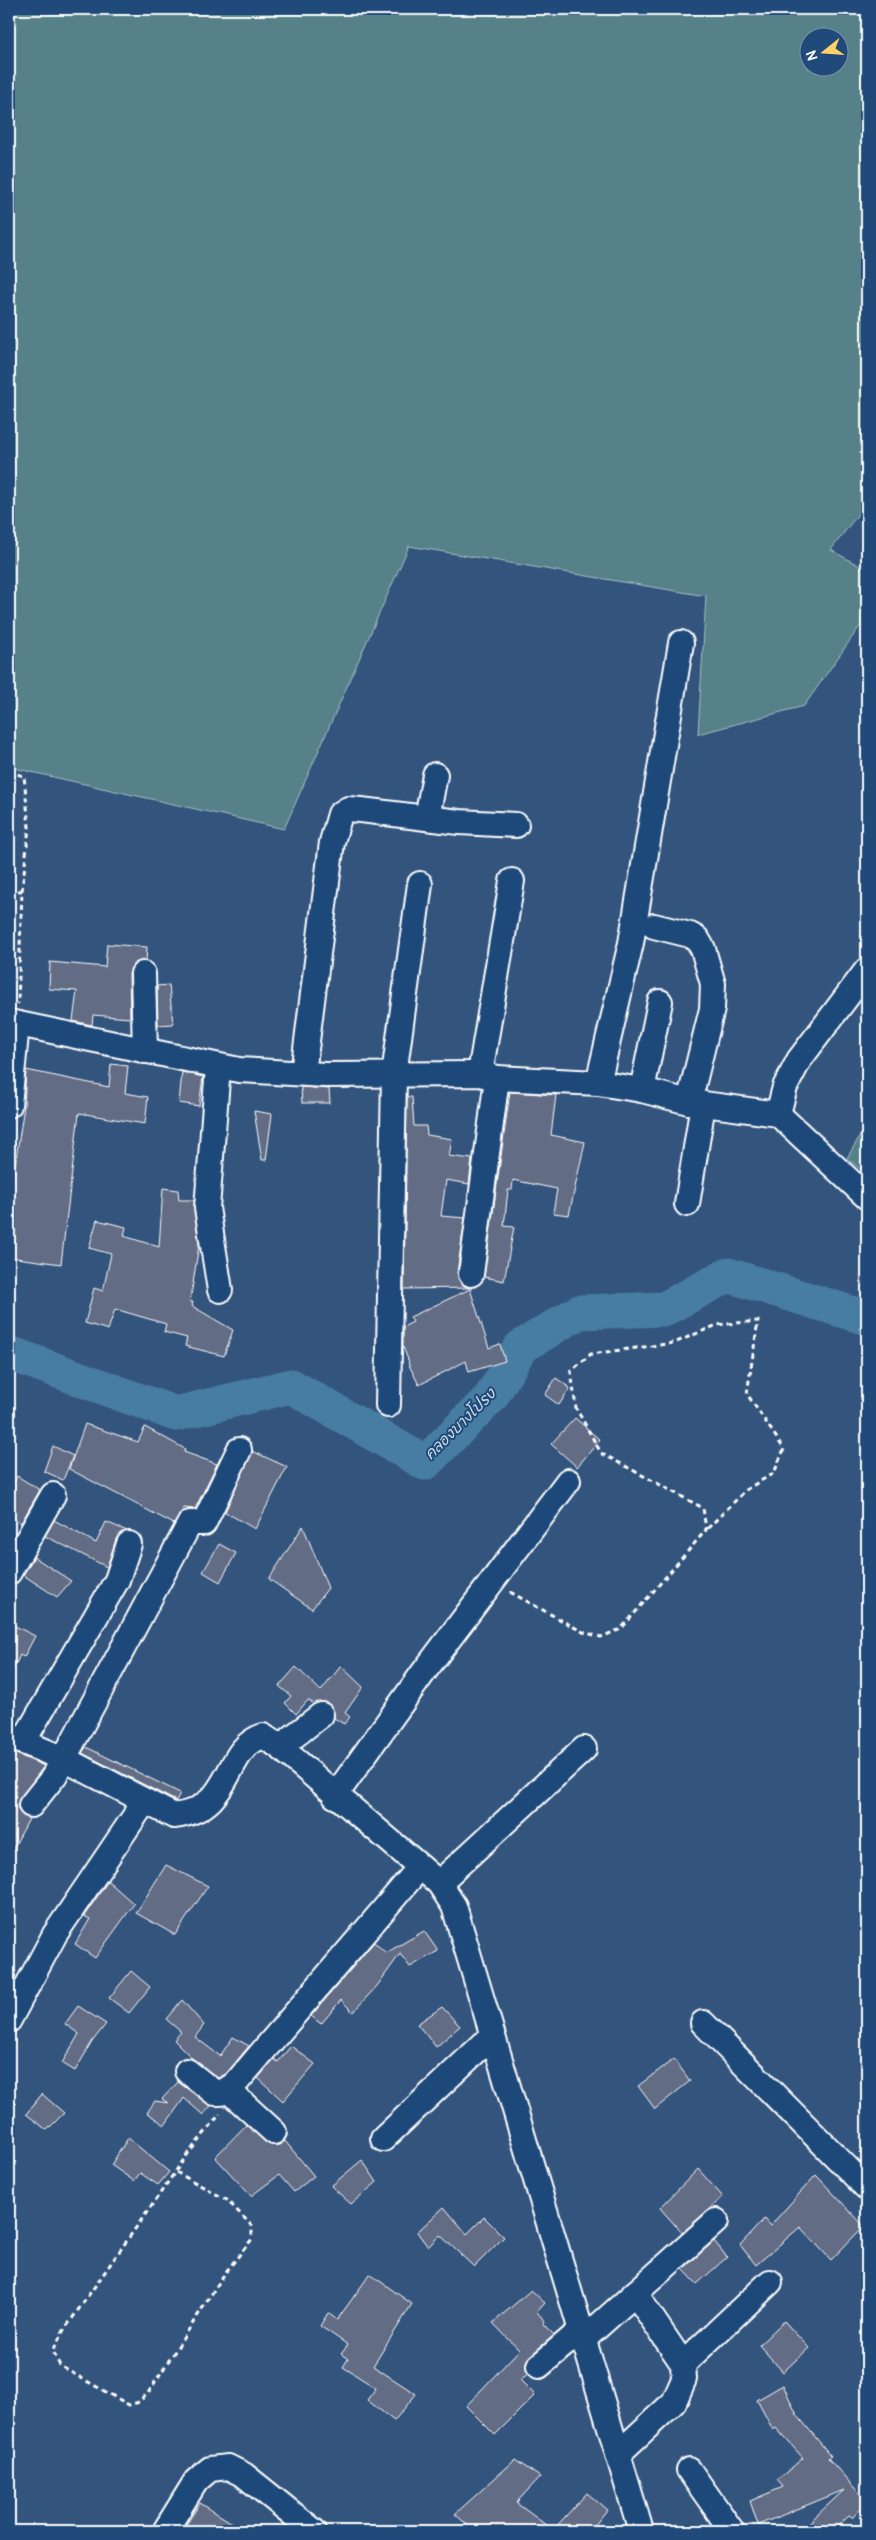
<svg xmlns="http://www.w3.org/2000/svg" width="876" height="2540" font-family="Pangolin,'Playpen Sans Thai',sans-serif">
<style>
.green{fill:#578188;stroke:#abc0c4;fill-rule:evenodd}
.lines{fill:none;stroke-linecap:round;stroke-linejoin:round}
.river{stroke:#477da3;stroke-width:35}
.building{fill:#636c85;stroke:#fff}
.minor-casing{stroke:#fff;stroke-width:28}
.path{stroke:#fff;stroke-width:3;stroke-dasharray:5 4;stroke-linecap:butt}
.minor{stroke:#1f4a7a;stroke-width:24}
.labels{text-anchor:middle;stroke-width:4;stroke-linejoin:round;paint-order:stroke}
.water-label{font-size:15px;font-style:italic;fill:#d1dee8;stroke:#1f4a7a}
</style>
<rect width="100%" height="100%" fill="#33547d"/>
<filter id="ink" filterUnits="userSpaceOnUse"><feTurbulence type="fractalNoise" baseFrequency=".02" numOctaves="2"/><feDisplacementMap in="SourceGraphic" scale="10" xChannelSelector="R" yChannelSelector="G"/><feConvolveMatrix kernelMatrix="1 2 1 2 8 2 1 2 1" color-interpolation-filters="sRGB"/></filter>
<g filter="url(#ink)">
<g class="green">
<path d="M9,9h858v493l-36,48 36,20v46l-63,90 -106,28 8,-138 -297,-50 -125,283 -275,-62zM808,38h30v30h-30z"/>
<path d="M867,1124v51l-20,-17z"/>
</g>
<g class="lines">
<path class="river" d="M9,1353l167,61 115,-28 134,77 66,-66 30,-50 58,-35 85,-3 64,-34 139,43"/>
</g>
<g class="building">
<path d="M107,944l40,3 -1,14 -11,2 -6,11 1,44 -37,-3 -1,10 -19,-4 4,-30 -28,-2 1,-27 55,5z"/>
<path d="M169,985l4,39 -15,1 -1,-39z"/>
<path d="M111,1064l17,2 -3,27 23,4 -3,27 -66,-11 -18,151 -52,-7v-52l15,-99 2,-36 83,17z"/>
<path d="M182,1072l21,5 -4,29 -20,-3z"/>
<path d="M301,1087l28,2 1,14h-28z"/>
<path d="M510,1092l46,3 -5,40 34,7 -16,73 -16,-2 4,-24 -44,-9 -1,10h-4l-4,36 10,1 -10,54 -20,-4z"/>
<path d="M407,1097h5l2,29h12l1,9 25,4 -3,17 23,3 -3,25 -23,-4 -5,36 24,2 -8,55 5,12 8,3 -66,1z"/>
<path d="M254,1111l18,3 -6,46h-4z"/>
<path d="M163,1188l15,2 1,10h15l5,45 -9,57h3l-1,4 41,24 -9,26 -39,-10 2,-8 -23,-6 2,-8 -51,-15 -7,21 -23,-7 9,-35 9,3 8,-37 -22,-6 8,-28 29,7 -2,9 35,11z"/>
<path d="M470,1289l19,59 11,-4 5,17 -36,11 -3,-11 -47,24 -11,-22 1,-1 -6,-15v-20l10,-5 -3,-5z"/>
<path d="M556,1378l14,10 -11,17 -14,-10z"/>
<path d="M575,1418l25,22 -23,27 -26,-23z"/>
<path d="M85,1424l53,18 7,-15 40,22 -1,3 33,12 -22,45 -11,-1 -10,16 -105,-55z"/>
<path d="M53,1446l20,10 -10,24 -19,-9z"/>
<path d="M252,1451l35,16 -32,62 -30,-17z"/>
<path d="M17,1476l23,14 -19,33 -12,-8v-22z"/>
<path d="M54,1520l42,23 10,-21 21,9 -7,2 -4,6 -9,28 -62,-31z"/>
<path d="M303,1526l25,62 -16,21 -43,-30z"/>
<path d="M219,1544l17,9 -16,29 -17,-10z"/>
<path d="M34,1557l37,24 -14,16 -34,-22z"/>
<path d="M9,1623l26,13 -11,21 -4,-2 -11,24z"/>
<path d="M341,1666l22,21 -18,26 5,4 -6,7 -10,-6 -2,-11 -6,-5 -12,2 -6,-4 -12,14 -11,-11 6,-7 -12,-10 17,-19 25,24z"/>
<path d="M86,1747l94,46 -4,8 -94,-48z"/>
<path d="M9,1751l35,15 -26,36v8l11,9 -20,37z"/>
<path d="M166,1865l42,21 -33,49 -39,-22z"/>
<path d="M108,1881l26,23 -39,54 -20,-14 15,-25 -6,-3z"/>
<path d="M424,1931l14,20 -28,16 -10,-13 -23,32 -24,26 -12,-12 -20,24 -10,-8 63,-74 12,11z"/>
<path d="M131,1971l19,16 -21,26 -20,-15z"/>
<path d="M182,2000l22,25 -9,12 25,19 13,-19 16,9 -23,28 -8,4 -25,-19 -19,-19 7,-8 -15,-13z"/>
<path d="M78,2006l28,18 -14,18 -17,29 -13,-8 17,-29 -14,-10z"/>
<path d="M442,2007l18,19 -24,21 -19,-23z"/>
<path d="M291,2046l24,18 -32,37 -25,-23 16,-19 4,3z"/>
<path d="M674,2059l16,22 -35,28 -17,-23z"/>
<path d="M178,2082l33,24 -8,9 -19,-17 -19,27 -18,-12 8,-12 13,2 -6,-4z"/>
<path d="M42,2094l22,19 -17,17 -21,-16z"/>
<path d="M246,2125l25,20h8l6,-4 29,35 -20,16 -15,-17 -28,21 -36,-39z"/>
<path d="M128,2138l41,34 -11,13 -18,-12 -6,8 -23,-16z"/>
<path d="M362,2160l15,22 -26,22 -20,-18z"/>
<path d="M698,2169l25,28 -41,36 -22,-25z"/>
<path d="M816,2175l48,51 -33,34 -31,-33 -44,38 -16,-20 24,-26 6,7z"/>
<path d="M444,2207l23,27 17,-17 20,20 -30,30 -34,-32 -12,12 -11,-15z"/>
<path d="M714,2241l13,16 -30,27 -14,-15z"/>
<path d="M370,2274l42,30 -39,62 43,28 -22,27 -27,-21 9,-12 -33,-21 5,-8 -7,-5 7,-9 -28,-19 8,-13 9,7z"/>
<path d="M531,2290l14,13 -8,9 8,9 -2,3 11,11 -28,27 2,12 -8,6 15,15 -40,40 -29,-29 53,-56 -26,-27z"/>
<path d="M784,2321l25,27 -26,24 -24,-27z"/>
<path d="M783,2385l14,30 34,41 -3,2 39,44 -15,16 -3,-2 -17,15h-32l44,-41 -86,35 -8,-24 33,-14 -6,-7 26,-22 -27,-30 -3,2 -16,-30z"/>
<path d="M515,2460l25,17 -24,26 37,27 34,-37 20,17 -17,21h-116l-19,-17z"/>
<path d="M200,2503l45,28h-63z"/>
</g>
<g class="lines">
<defs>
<g id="minor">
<path d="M427,818l8,-43"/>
<path d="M654,926l36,9 7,4 6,10 10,35 -1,25 -23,93"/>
<path d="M143,974l2,77"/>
<path d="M9,1022l230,48 86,5 155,-1 17,4 101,5 44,7 47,12 89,12 89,83"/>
<path d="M218,1067l-11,141 13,82"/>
<path d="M303,1073l29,-231 8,-28 8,-5 13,1 98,12 57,3"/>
<path d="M480,1074l32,-193"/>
<path d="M598,1083l33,-140 50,-300"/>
<path d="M642,1090l18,-88"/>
<path d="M9,1105l8,-81"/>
<path d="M778,1114l7,-27 14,-27 68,-90"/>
<path d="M687,1204l16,-100"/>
<path d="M471,1274l26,-196"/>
<path d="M388,1405l6,-330 26,-191"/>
<path d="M9,1572l44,-77"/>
<path d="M9,1736l55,23 110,57c61,-7 48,-67 89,-80l17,11 159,136 15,23 187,625"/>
<path d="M23,1742l94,-162 12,-36"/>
<path d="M280,1747l41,-32"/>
<path d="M335,1796l88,-123 145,-192"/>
<path d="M31,1805l24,-30 135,-252h14l35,-73"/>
<path d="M439,1883l145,-134"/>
<path d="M9,2020l46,-86 90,-133"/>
<path d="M703,2023l164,165"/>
<path d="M187,2071l28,22h6l14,-9 185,-217"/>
<path d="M228,2090l46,42"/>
<path d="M383,2139l109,-103"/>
<path d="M584,2339l132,-118"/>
<path d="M683,2364l87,-82"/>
<path d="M539,2366l42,-36"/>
<path d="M618,2454l56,-52 10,-23 -1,-15 -48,-71"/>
<path d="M689,2470l43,61"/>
<path d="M165,2531l31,-50 14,-12 18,-2 16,8 70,56"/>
</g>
</defs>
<use href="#minor" class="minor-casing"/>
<g class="path">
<path d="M9,772l15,4 5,51 -7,64 -4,113"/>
<path d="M9,890l13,1"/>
<path d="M510,1592l73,40 18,5 20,-8 85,-99 -3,-22 -102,-55 -25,-45 -5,-37 20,-17 83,-11 43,-18 41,-4 -11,73 37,55 -10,24 -27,16 -41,41"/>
<path d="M176,2172l51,28 25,26v13l-27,34 -77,120 -9,9 -10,3 -69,-39 -7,-15 9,-18 125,-178 33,-41"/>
</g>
<use href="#minor" class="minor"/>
</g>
</g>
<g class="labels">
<g class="water-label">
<text transform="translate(460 1424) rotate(-45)" y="5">คลองบางโปรง</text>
</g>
</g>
<rect width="876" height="2540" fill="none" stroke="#1f4a7a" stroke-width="30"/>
<rect x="15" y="15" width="846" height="2510" fill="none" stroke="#fff" stroke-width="2" filter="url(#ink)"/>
<g transform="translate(824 52) rotate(253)"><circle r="24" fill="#1f4a7a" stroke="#7992af"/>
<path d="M0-4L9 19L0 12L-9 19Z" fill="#ffd166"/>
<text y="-8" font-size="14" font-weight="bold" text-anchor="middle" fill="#ffffff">N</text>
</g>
</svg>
